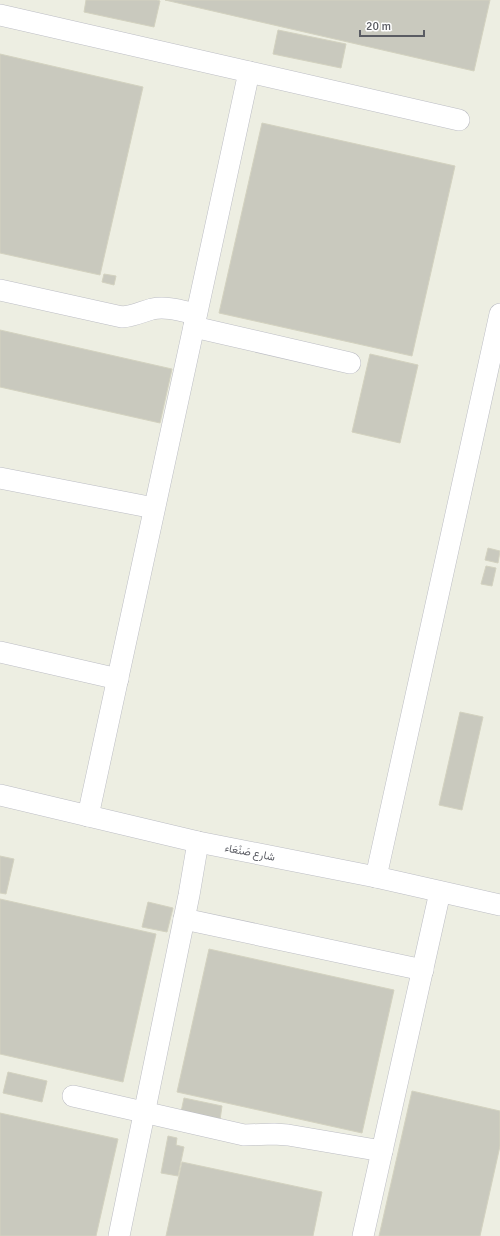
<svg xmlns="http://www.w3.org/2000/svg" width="500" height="1236" font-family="Signika,Vazirmatn,sans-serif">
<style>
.building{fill:#c9c9be;stroke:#d3d2c0}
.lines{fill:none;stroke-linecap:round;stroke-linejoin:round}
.minor-casing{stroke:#bcbdc4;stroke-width:22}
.minor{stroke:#fff;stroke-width:21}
.labels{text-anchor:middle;stroke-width:3;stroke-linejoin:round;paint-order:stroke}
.street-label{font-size:11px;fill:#5a5c63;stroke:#fff}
</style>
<rect width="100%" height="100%" fill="#edeee2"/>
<g class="building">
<path d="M86,0h71l3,1 -6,26 -70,-15z"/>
<path d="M165,0h325l-16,71z"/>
<path d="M278,30l68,14 -5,24 -68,-14z"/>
<path d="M0,54l143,33 -43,188 -100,-22z"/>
<path d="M262,123l193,43 -43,190 -193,-43z"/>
<path d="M104,274l12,2 -2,9 -12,-3z"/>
<path d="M0,330l172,39 -12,54 -160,-36z"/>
<path d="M370,354l48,11 -18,78 -48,-11z"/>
<path d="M488,548l12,3 -2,12 -13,-3z"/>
<path d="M486,566l10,2 -4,18 -11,-2z"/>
<path d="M460,712l23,5 -21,93 -23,-5z"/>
<path d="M0,856l14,3 -8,35 -6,-1z"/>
<path d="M0,899l156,35 -33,148 -123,-28z"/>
<path d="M148,902l25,6 -6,24 -25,-5z"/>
<path d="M209,949l185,41 -32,143 -185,-41z"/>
<path d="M8,1072l39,9 -5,21 -39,-9z"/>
<path d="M412,1091l88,20v35l-20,90h-101z"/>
<path d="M184,1098l38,8 -2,14 -39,-8z"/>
<path d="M0,1113l118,26 -22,97h-96z"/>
<path d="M168,1136l9,2 -1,7 8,2 -6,29 -17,-3z"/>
<path d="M182,1162l140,30 -9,44h-147z"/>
</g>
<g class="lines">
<defs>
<g id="minor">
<path d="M0,15l459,105"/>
<path d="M0,290l122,27c12,-1 19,-5 30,-8 15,-3 30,2 44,5"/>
<path d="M194,327l156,36"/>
<path d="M0,478l154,30"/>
<path d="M0,652l118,27"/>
<path d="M0,795l198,47 178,35 124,28"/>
<path d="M88,816l161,-744"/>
<path d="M376,877l124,-563"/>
<path d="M184,919l239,51"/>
<path d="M73,1096l171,39 30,-1 14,1 94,16"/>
<path d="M119,1236l70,-341 9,-53"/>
<path d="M363,1236l77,-344"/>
</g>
</defs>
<use href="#minor" class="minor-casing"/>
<use href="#minor" class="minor"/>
</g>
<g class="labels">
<g class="street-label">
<text transform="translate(250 852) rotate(11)" y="4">شارع صَنْعَاء</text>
</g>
</g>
<path d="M360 30v6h64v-6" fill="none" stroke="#5a5c63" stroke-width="2"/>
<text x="366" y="30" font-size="12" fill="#5a5c63" stroke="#ffffff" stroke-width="3" paint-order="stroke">20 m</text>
</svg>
